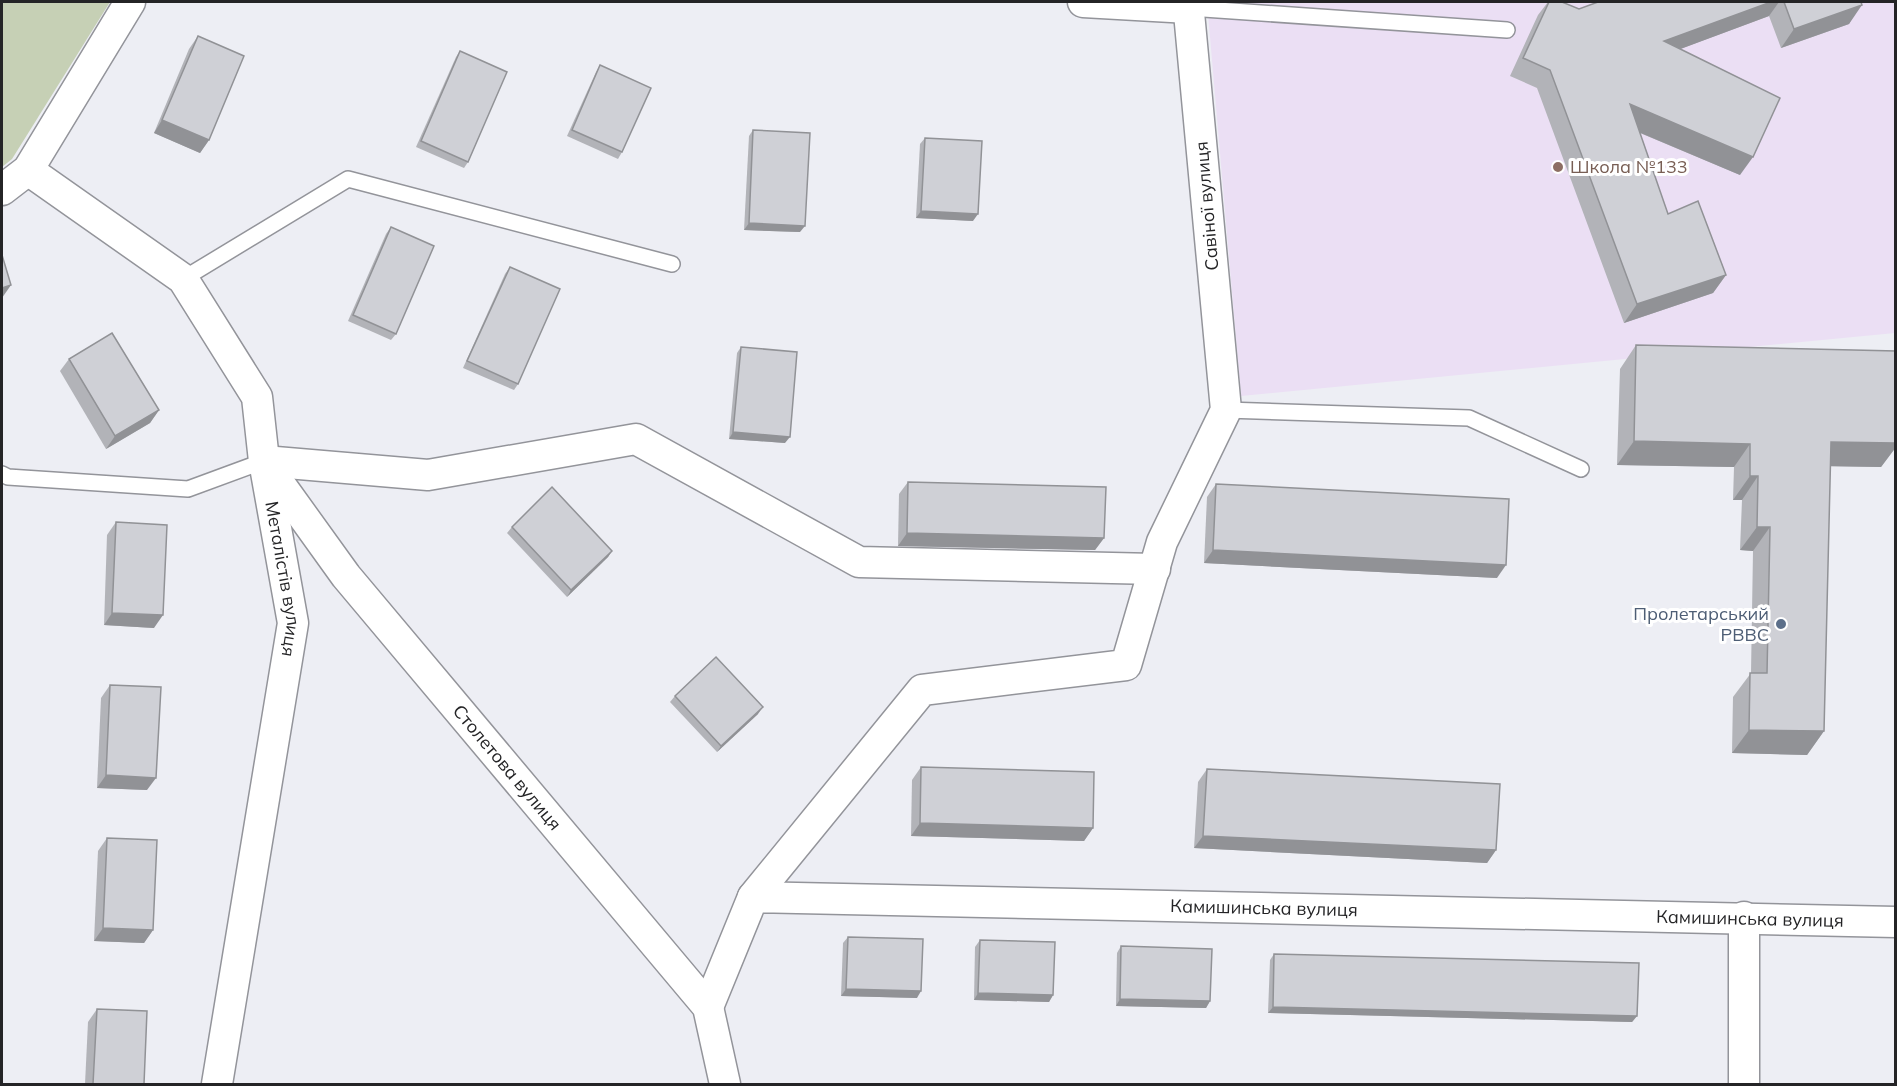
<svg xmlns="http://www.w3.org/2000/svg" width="1897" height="1086" font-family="Mulish,sans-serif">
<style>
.education{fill:#ebdff4}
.green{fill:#c6d0b5}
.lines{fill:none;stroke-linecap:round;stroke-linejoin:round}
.service-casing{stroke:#93949a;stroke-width:18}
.minor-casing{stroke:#93949a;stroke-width:33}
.service{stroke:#fff;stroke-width:15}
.minor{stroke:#fff;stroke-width:30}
.wall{fill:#b2b3b8}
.shaded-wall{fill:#919296}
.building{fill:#cfd0d6;stroke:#919296;stroke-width:1.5}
.education-dot{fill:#8d6e63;stroke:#fff;stroke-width:2}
.service-dot{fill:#5c6f8a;stroke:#fff;stroke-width:2}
.labels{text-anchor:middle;stroke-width:6;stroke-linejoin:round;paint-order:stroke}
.education-label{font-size:18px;fill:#785e54;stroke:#fff;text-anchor:start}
.street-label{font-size:18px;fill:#242426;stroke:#fff}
.service-label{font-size:18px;fill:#4e5e75;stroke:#fff;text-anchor:end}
</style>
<rect width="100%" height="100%" fill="#edeef4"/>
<path class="education" d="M1207,2h688v331l-654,63z"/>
<path class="green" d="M2,2h108l-98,157 -10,8z"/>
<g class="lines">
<defs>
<g id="service">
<path d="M1189,8l318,22"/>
<path d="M183,279l165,-100 324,85"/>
<path d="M1226,410l243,8 112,51"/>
<path d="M2,474l6,3 180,12 76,-28"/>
</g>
<g id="minor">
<path d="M1083,2l106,6"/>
<path id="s1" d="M28,170l155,109 74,118 7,64 29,162 -76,461"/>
<path d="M2,190l26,-20 102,-168"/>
<path d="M264,461l164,14 208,-36 223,123 296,7"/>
<path id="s2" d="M269,469l77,107 362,431 17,77"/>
<path d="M753,897l169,-207 204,-25 36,-123 64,-132 -38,-408"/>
<path d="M1744,917v167"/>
<path id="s3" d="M708,1007l45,-110 1143,25"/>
</g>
</defs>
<use href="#service" class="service-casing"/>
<use href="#minor" class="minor-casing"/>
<use href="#service" class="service"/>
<use href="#minor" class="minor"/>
</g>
<g class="wall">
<path d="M1548,2h14l17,7 19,-7h263l-12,22 -68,24 -12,-32 -89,33 60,126 -100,-42 28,81 58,61 -13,18 -89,30 -87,-235 -27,-12 28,-61z"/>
<path d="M198,36l11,104 -9,13 -46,-20 35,-84z"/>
<path d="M460,51l8,111 -4,6 -48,-21 40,-90z"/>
<path d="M600,65l22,87 -4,7 -51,-23 29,-64z"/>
<path d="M753,130l47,102 -56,-2 5,-94z"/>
<path d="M925,138l48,83 -57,-3 4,-74z"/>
<path d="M391,227l5,107 -5,6 -43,-19 38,-87z"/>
<path d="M510,267l8,117 -4,6 -51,-22 42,-94z"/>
<path d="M1636,345l260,6v96l-15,20 -51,-1 -6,265 -17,24 -75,-2 1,-56 18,-24 2,-122 -13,-1 2,-50h-9l1,-33 -117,-2 3,-96z"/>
<path d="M741,347l44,96 -56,-4 8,-86z"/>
<path d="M69,359l90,51 -9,13 -44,26 -46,-78z"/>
<path d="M908,482l196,56 -9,12 -197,-4 1,-52z"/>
<path d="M1216,484l281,94 -293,-15 3,-66z"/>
<path d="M116,522l38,106 -50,-3 3,-90z"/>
<path d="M512,527l100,24 -4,6 -41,40 -60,-64z"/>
<path d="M110,685l37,105 -50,-2 4,-90z"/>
<path d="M675,696l83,18 -41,38 -47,-50z"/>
<path d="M921,767l172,61 -9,13 -173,-5 1,-56z"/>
<path d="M1207,769l289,81 -9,13 -293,-15 4,-66z"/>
<path d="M107,838l46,92 -9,13 -50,-2 4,-90z"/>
<path d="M848,937l69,61 -76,-2 2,-53z"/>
<path d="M980,940l73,55 -4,7 -75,-2 1,-53z"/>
<path d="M1121,946l89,55 -4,7 -90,-2 1,-53z"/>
<path d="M1274,954l363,62 -5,6 -364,-9 2,-53z"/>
<path d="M97,1009l47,75h-59l3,-62z"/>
</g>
<g class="shaded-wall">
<path d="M1771,2h8l-10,14 -118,44 13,-19z"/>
<path d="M1862,5l-13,19 -68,24 13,-19z"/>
<path d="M1630,104l123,53 -13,18 -123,-52z"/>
<path d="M162,120l47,20 -9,13 -46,-20z"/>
<path d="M921,211l57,3 -5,7 -57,-3z"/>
<path d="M749,223l56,3 -5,6 -56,-2z"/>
<path d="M1726,275l-13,18 -89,30 13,-19z"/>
<path d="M11,285l-9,13v-10z"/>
<path d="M159,410l-9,13 -44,26 9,-13z"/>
<path d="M733,432l57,5 -5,6 -56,-4z"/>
<path d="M1634,441l116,3 -16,23 -117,-2z"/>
<path d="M1831,442l65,1v4l-15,20 -67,-1z"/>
<path d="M1750,476h8l-16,24h-9z"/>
<path d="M1757,527h13l-17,24 -13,-1z"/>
<path d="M907,533l197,5 -9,12 -197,-4z"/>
<path d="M1213,550l293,15 -9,13 -293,-15z"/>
<path d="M612,551l-4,6 -41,40 4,-7z"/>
<path d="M112,613l51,2 -9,13 -50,-3z"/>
<path d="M763,707l-5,7 -41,38 4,-6z"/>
<path d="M1749,730l75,1 -17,24 -75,-2z"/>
<path d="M106,775l50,3 -9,12 -50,-2z"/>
<path d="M920,823l173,5 -9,13 -173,-5z"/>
<path d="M1203,836l293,14 -9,13 -293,-15z"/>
<path d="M103,928l50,2 -9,13 -50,-2z"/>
<path d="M846,989l75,2 -4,7 -76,-2z"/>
<path d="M978,993l75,2 -4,7 -75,-2z"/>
<path d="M1120,999l90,2 -4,7 -90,-2z"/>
<path d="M1273,1007l364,9 -5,6 -364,-9z"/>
</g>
<g class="building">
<path d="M1549,2h13l17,7 19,-7h173l-107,39 116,57 -27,59 -123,-53 38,110 30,-13 28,74 -89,29 -87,-234 -27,-12z"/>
<path d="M1784,2h77l1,3 -68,24z"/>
<path d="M198,36l46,20 -35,84 -47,-20z"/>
<path d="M460,51l47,21 -39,90 -47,-21z"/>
<path d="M600,65l51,23 -29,64 -50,-22z"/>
<path d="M753,130l57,3 -5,93 -56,-3z"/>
<path d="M925,138l57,3 -4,73 -57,-3z"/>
<path d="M391,227l43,19 -38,88 -43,-19z"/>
<path d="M2,255l9,30 -9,3z"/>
<path d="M510,267l50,22 -42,95 -51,-23z"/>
<path d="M112,333l47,77 -44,26 -46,-77z"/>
<path d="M1636,345l260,6v92l-65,-1 -7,289 -75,-1 1,-57h17l3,-146h-13l1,-51h-8v-32l-116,-3z"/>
<path d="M741,347l56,5 -7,85 -57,-5z"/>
<path d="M908,482l198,5 -2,51 -197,-5z"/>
<path d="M1216,484l293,15 -3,66 -293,-15z"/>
<path d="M552,487l60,64 -41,39 -59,-63z"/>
<path d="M116,522l51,3 -4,90 -51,-2z"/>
<path d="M716,657l47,50 -42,39 -46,-50z"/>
<path d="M110,685l51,2 -5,91 -50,-3z"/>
<path d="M921,767l173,5 -1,56 -173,-5z"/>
<path d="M1207,769l293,15 -4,66 -293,-14z"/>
<path d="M107,838l50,2 -4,90 -50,-2z"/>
<path d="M848,937l75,2 -2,52 -75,-2z"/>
<path d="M980,940l75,2 -2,53 -75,-2z"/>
<path d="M1121,946l91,3 -2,52 -90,-2z"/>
<path d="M1274,954l365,9 -2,53 -364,-9z"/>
<path d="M97,1009l50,2 -3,73h-51z"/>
</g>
<circle class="education-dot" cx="1558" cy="167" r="6"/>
<circle class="service-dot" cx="1781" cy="624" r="6"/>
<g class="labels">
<g class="education-label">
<text x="1570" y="173">Школа №133</text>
</g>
<g class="street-label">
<text transform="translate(1207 206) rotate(-95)" y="6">Савіної вулиця</text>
<text dy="6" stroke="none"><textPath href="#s1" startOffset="513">Металістів вулиця</textPath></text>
<text dy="6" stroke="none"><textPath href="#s2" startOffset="382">Столетова вулиця</textPath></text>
<text dy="6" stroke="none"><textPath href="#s3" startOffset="630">Камишинська вулиця</textPath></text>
<text dy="6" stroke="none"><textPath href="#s3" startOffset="1116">Камишинська вулиця</textPath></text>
</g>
<g class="service-label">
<text x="1769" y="620">Пролетарський<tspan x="1769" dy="21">РВВС</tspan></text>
</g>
</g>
<rect width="1897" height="1086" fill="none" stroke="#242426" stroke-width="6"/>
</svg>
